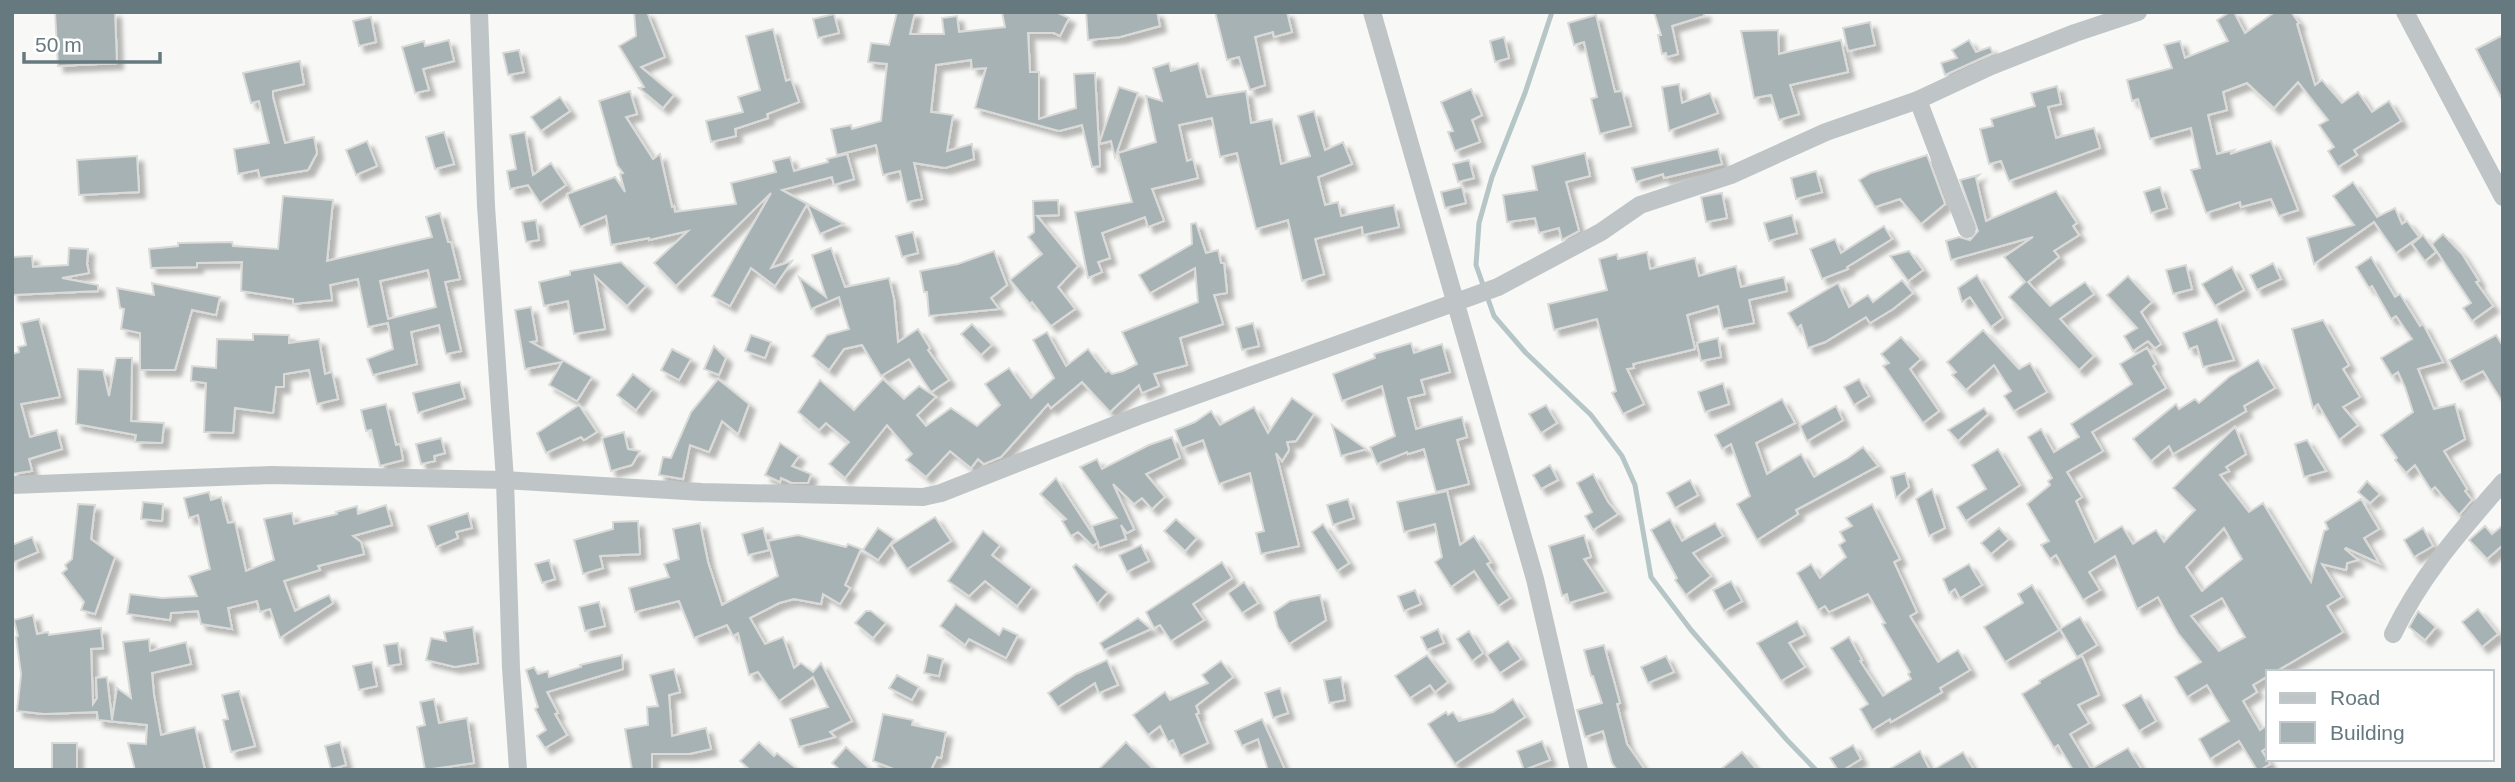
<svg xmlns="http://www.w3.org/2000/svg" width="2515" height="782" font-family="Arial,sans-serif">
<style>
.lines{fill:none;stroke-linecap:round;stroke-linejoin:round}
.stream{stroke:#b6c6c7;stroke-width:5}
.building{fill:#a7b2b5;stroke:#dadad8;stroke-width:2;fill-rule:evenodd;filter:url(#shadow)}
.minor{stroke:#bfc5c7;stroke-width:18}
</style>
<defs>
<filter id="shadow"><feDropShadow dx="6" dy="6" stdDeviation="2" flood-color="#0004"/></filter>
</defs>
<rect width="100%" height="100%" fill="#f8f8f6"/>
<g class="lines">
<path class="stream" d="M1552,12l-27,81 -33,84 -13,46 -3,42 18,51 32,37 65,62 31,41 13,29 16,92 40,53 96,110 29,30"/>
</g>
<g class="building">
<path d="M55,12h60l2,51 -59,3z"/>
<path d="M634,12h13l18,45 -24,10 33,28 -11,13 -24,-20 5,-1 -25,-41 17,-10z"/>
<path d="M897,12h18l-5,22h34l-2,-16 15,-2 2,16 46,-5 -3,-15h54l13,6 -9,18 -6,-3h-26l2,39h9v47l37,-11 -2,-34 21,-1 5,93 -8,1 -10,-42 -23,6 -84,-23 11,-40 -14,1 -1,-9 -35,5 -5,47 22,3 -6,36 25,-7 2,15 -29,9 -31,-5 8,36 -15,3 -7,-31 -17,4 -7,-30 -39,10 -6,-26 20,-4 1,4 29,-8 6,-57 -19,-2 3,-19 18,2z"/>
<path d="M1086,12h71l3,14 -40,11 -32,3z"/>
<path d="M1215,12h72l5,20 -18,5 -1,-5 -18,5 10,48 -15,5 -11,-33 -12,3z"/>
<path d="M1654,12h50v4l-32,10 6,28 -11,3 -1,-4 -4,1 -4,-19h3z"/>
<path d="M2230,12h4l11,21 30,-21h16l8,11 -2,1 18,61 7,-5 20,23 16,-11 14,20 17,-11 12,20 -47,29 3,5 -19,12 -10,-16 6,-4 -15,-22 9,-5 -30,-38 -24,26 -27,-25 -24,9 4,18 -19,5 9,39 17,-4 -4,4 41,-13 27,69 -19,6 -8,-17 -30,8 -1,-5 -34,11 -15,-43 9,-2 -9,-40 -41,11 -12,-40 -6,2 -5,-21 45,-12 -8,-23 16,-4 5,17 43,-17 -11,-21z"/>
<path d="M834,14l5,19 -21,5 -5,-19z"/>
<path d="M1596,15l19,77 7,-1 9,35 -31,8 -9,-35 6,-2 -13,-55 -10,3 -6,-22z"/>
<path d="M371,17l5,25 -17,4 -6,-25z"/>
<path d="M1870,22l5,23 -27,6 -5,-23z"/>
<path d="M773,29l13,52 5,-2 8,23 -32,12 1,4 -33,11 1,7 -25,6 -5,-21 37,-9 -5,-15 22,-7 -14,-54z"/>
<path d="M1778,30l1,24 62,-14 7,32 -58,13 9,29 -20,6 -8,-25 -17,3 -13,-67z"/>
<path d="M2503,35v66l-27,-52z"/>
<path d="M1504,37l5,21 -14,4 -5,-21z"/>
<path d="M449,40l5,21 -31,8 6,21 -14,3 -13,-46 22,-6 1,5z"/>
<path d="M1969,40l7,12 14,-5 3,6 -48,22 -4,-12 16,-5 -5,-8z"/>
<path d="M519,50l5,22 -16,3 -5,-22z"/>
<path d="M300,61l4,23 -31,7v6l12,46 29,-6 3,16 -9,17 -48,8 -2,-8 -20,4 -4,-25 35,-6 -10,-42 -8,2 -8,-30z"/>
<path d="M1169,63l2,8 27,-8 9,34 39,-6 5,32 21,-4 9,45 29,-8 -12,-40 16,-5 11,39 18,-8 9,22 -34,13 7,28 13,-3 3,14 53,-11 5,22 -36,8 -1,-8 -47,12 9,35 -22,7 -14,-61 -32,9 -19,-76 -17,4 -8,-39 -33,7 8,36 6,-2 5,19 -46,11 12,32 -16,6 -3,-10 -43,16 8,25 -12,4 4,10 -14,6 -13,-66 57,-10 -14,-49 38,-11 -10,-46 16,5 -9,-33z"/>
<path d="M1679,84l3,19 28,-10 8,20 -49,18 -7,-44z"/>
<path d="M2057,86l4,18 -13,3 8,31 38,-10 6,20 -91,33 -8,-20 -12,3 -9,-35 13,-3 -2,-7 44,-13 -4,-13z"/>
<path d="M1119,87l19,6 -23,64 -4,-16 -12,3z"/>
<path d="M1471,89l11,26 -10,5 8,22 -25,9 -7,-19 5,-1 -12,-29z"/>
<path d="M630,91l7,23 -11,3 27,42 7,-5 12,53 2,-1 1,6 61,-8 -5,-21 45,-11 -3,-11 17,-4 4,14 34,-9 -1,-3 20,-5 7,25 -20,6 -2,-8 -50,13 62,34 -24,10 -13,-30 -36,64 21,-7 -17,25 -24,-18 -21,38 -18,-10 59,-103 -95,93 -22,-23 34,-32 -39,9v-2l-38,7 -5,-29 -26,11 -13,-33 48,-17 10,15 -5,-18 3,-1 -6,-8 -18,-64z"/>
<path d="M560,97l10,14 -29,20 -10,-14z"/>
<path d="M444,132l10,32 -19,5 -9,-32z"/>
<path d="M525,132l8,43 18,-12 15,22 -26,18 -12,-18 -18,4 -3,-18 9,-2 -6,-34z"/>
<path d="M367,141l10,25 -21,9 -10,-25z"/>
<path d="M1718,149l4,15 -58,14 -1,-4 -27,8 -4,-14z"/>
<path d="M1585,153l5,23 -24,6 13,49 -17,9 -3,-12 -20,5 -4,-15 -28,4 -4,-27 34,-5 -5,-24z"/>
<path d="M1927,155l18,49 -24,20 -21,-25 -25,8 -16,-27 12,-7z"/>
<path d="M137,156l2,36 -60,3 -2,-35z"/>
<path d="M1469,160l5,18 -16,4 -5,-18z"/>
<path d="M1816,171l6,21 -26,7 -5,-21z"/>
<path d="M1979,175l-3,3 10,43 70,-30 21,32 -4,3 6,9 -25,16 5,6 -31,25 22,24 35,-24 9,12 -34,25 34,37 -15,14 -70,-73 16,-15 -21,-25 29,-20 -82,23 -5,-19 13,-4 11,3 8,-9 -18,-51z"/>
<path d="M2353,182l24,35 18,-9 7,16 5,-3 12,16 -23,16 -22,-31 -60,42 -7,-26 47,-13 -21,-29z"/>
<path d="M1462,187l4,16 -21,5 -4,-16z"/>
<path d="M2160,187l7,21 -16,5 -7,-21z"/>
<path d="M1722,193l5,25 -21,4 -5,-25z"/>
<path d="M283,196l50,4 -6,61 105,-24 -6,-20 14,-4 8,29h3l9,37 -15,3 16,69 -15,3 -7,-29 -28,7 6,32 -44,11 -6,-16 26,-10 -5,-26 -20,4 -10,-48 -28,6 2,15 -39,4v-5l-52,-8 1,-29 -45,1v4l-46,1 -2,-19 29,-3v-3l54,-1 1,4 45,3zM428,270l8,37 -48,12 -8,-38z"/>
<path d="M1058,200l1,15 -22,1 41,50 -20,21 17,22 -24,17 -19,-24 -2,2 -20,-24 32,-26 -14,-17 6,-5 -1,-31z"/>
<path d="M1792,215l5,18 -28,8 -5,-18z"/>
<path d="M536,220l3,20 -13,2 -4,-20z"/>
<path d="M1196,223l10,30 12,-3 3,13h3l3,30 -13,2 9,29 -43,14 7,27 -33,9 5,12 -17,7 -3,-8 -29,27 -28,-30 -31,26 -3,-4 -47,53 -17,7 -6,-5 -7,9 -21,-17 -24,26 -20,-17 6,-6 -25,-29 -42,53 -16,-14 20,-22 -23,-19 -7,7 -21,-18 22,-32 34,30 29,-31 21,20 15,-13 17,11 -19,18 9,11 25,-18 26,18 23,-21 -15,-21 24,-16 22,30 23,-20 -21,-38 14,-8 19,34 22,-17 18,23 2,-2 4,4 11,-3 14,-7 -15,-32 76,-30 -3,-34 -45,25 -11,-18 53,-31 -1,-20z"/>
<path d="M1884,226l8,13 -45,28 1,2 -26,10 -12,-30 25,-10 6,14z"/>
<path d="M913,232l5,21 -16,4 -6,-21z"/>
<path d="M2443,234l19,20 17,27 -3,1 17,24 -21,15 -9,-13 8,-5 -39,-59z"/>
<path d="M2423,235l13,17 -11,9 -13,-17z"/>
<path d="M69,248l19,1 -1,15 2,9 -27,5 36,7v6l-86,4v-38l20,-1 1,11 35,-2z"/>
<path d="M831,248l14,39 44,-9 5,21 4,43 20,-13 12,19 -2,2 21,30 -18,12 -22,-33 -28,17 -19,-31 -18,4 -15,21 -17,-14 15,-21 22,-6 -10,-32 -28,12 -12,-32 27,20 -14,-42z"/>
<path d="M994,251l13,34 -16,13 8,11 -70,7 -2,-24h-3l-4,-21 38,-7z"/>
<path d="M1909,251l14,19 -15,11 -18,-25z"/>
<path d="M1647,252l3,17 45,-11 4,18 37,-10 5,21 43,-10 3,14 -38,9 5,23 -31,6 -5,-23 -31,9 8,34 -62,15 1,4 -7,1 17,35 -21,10 -11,-21 4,-2 -19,-72 -43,11 -6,-26 59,-14 -8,-31 18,-5 1,5z"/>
<path d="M2371,257l24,40 5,-3 20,32 3,-2 20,38 -25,7 16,40 21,-5 10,35 -21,12 23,38 -2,2 7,9 -13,15 -24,-28 -4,3 -16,-25 -9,8 -11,-13 2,-2 -16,-23 32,-23 -8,-25 -7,-15 -6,4 -11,-18 31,-19 -16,-23 -5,3 -19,-33 -3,2 -13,-21z"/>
<path d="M621,262l25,24 -19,20 -32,-30 10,53 -31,5 -6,-33 -24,5 -5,-24 31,-7v-4z"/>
<path d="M2273,263l8,16 -24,11 -7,-15z"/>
<path d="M2186,265l6,24 -19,5 -7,-24z"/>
<path d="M2232,267l12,23 -29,16 -13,-22z"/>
<path d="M1977,275l26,43 -12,9 -21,-30 -8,5 -4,-14z"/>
<path d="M2128,276l24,26 -11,10 20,32 -6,4 -7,-7 -15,10 -9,-15 13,-8 -30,-33z"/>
<path d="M1902,280l11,13 -20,16 -23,14 -4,-6 -41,25 -17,6 -7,-23 -4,3 -9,-15 50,-30 11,24 19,-12 5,7z"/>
<path d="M152,283l68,14 -4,18 -24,-5 -17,60h-35v-37l-19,-4 3,-20 -4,-1 -3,-20 37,7z"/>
<path d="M531,307l6,34 -6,1 61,35 -15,24 -28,-16 13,-23 -37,7 -10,-59z"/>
<path d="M39,319l21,78 -39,7 9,33 27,-7 5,19 -33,10 3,12 -20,3v-120l7,-2 -1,-5 8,-2 -5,-22z"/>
<path d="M2217,319l17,41 -31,7 -6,-21 -8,3 -6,-16z"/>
<path d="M2323,320l26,45 -6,4 17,28 -17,10 15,18 -19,15 -21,-36 -5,4 -21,-79z"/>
<path d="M1253,323l6,23 -17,4 -6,-22z"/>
<path d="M972,324l20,21 -11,10 -20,-21z"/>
<path d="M1983,330l36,39 11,-6 17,29 -33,19 -10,-15 7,-5 -17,-26 -28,25 -14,-15 4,-3 -9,-10z"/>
<path d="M253,334l36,1v8l30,-4 6,35 7,-2 6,27 -21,5 -8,-34 -25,4v13h-8l-3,26 -38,-5 -2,25 -29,-1 2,-49 -15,-2 1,-15 24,2 1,-29 36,1z"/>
<path d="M751,335l20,7 -6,16 -20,-7z"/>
<path d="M2496,335l7,11v57l-20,-32 -22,11 -12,-22z"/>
<path d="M1901,337l20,22 -11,10 29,42 -16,12 -40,-57 6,-3 -8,-9z"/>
<path d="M1718,338l3,19 -20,4 -4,-18z"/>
<path d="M1411,343l3,10 28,-9 8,28 -29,8 4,14 -17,4 8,31 46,-12 5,20 -10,3 12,44 -33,8 -12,-43 -16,5 -1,-2 -30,12 -7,-17 25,-11 -13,-50 -40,15 -9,-27 42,-16 -1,-4z"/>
<path d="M714,346l12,12 -7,17 -15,-6z"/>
<path d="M2147,348l9,16 -3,2 13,22 -74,44 11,19 -36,21 15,25 -6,4 19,41 27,-16 11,18 23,-14 8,12 31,-32 -22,-22 62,-61 11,27 -20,13 3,4 -9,4 29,37 14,-9 48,79 13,-51 4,-2 -3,-7 36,-23 18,30 -15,9 15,25 -33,-15 -1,1 13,11 -11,3 -1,7 -24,-6 20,33 -15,9 16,26 -68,40h-7v4l-15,9 4,7 -14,9 17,29 8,-5v22l-6,4 8,13 -10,6h-3l-18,-29 -29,18 -11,-20 30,-18 -22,-36 -20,12 -12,-20 26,-15 -23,-29 -20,-36 -21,12 -22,-53 -26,16 11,18 -17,10 -27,-45 -6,4 -9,-14 8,-4 -22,-37 23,-19 -2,-4 4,-3 -24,-41 13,-8 13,23 25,-15 -8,-13 61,-40 -12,-20zM2224,528l18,31 -40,32 -16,-24zM2222,598l23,39 -26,14 -28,-35z"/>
<path d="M672,349l19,10 -12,21 -18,-10z"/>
<path d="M116,358h16l-1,63 33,2 -2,20 -27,-1 1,-7 -60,-11 2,-55 25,1 6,26z"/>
<path d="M2258,360l17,28 -31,18 2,5 -73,43 -4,-8 -18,15 -18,-22 43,-35 3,5 16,-10 4,4 30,-26z"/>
<path d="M633,374l19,15 -16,21 -19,-15z"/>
<path d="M718,379l31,25 -11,30 -16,-13 -13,31 -19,-7 -7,34 -24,-4 4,-18 8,1 20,-46z"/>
<path d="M1859,379l10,17 -15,9 -10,-18z"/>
<path d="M460,382l5,16 -47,15 -5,-20z"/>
<path d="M1723,383l6,21 -24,8 -7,-20z"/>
<path d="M1292,398l22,16 -18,27 -9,1 2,8 -7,11 -6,-8 23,93 -38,8 -5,-21 8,-2 -14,-58 -31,11 -16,-44 -21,8 -7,-18 20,-8 16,-11 9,14 34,-18 14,26z"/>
<path d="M1782,399l13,24 -39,20 11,31 34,-20 13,23 34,-19 15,-11 15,19 -82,44 2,4 -41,26 -20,-36 13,-8 -19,-52 -9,5 -7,-14z"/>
<path d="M386,404l10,41 4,-1 3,16 -23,6 -9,-36 -5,1 -5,-21z"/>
<path d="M579,405l18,27 -13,8 -3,-3 -35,16 -9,-20z"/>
<path d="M1546,405l11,18 -16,10 -12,-19z"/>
<path d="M1836,406l7,14 -36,21 -7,-15z"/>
<path d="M1984,408l4,6 -30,27 -10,-11z"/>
<path d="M1332,425l34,24 -25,7z"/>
<path d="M624,432l4,17 12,2 -8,14 -21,6 -9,-33z"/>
<path d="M1172,437l8,21 -34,16 19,23 -13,12 -10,-11 -8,6 -21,-20 21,45 -7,4 -6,-8 5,14 -27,9 -1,-6 -5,4 -15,-14 -7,4 -9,-15 4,-2 -26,-25 16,-16 41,63 -5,-15 25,-8 -37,-51 17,-8 5,10 47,-24z"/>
<path d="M441,438l4,15 -11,3 1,5 -14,3 -5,-20z"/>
<path d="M2307,440l19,31 -22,6 -9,-33z"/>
<path d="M780,443l19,13 -7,10 19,8 -3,9h-16l-11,-5 -1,4 -15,-7z"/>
<path d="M1998,449l22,36 -54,36 -9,-14 29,-18 -14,-24z"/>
<path d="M1550,465l8,15 -17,9 -8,-14z"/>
<path d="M1905,473l4,14 -13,11 -5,-21z"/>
<path d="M1593,474l15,28 10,12 -25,16 -8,-14 7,-4 -15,-29z"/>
<path d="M1690,480l8,15 -23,13 -8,-15z"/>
<path d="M2367,481l13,13 -10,9 -12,-11z"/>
<path d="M1932,489l13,39 -16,8 -13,-37z"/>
<path d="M1447,491l13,54 14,-9 17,26 -4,2 23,34 -12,8 -24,-35 -23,16 -16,-25 7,-5 -7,-33 -31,8 -7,-30z"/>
<path d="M209,492l2,8 10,-3 7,26 7,-1 11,49 28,-11 -10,-41 28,-6 2,11 43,-10 -1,-2 21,-6 1,8 28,-9 6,20 -39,11 8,6 3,12 -46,12 2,4 -36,11 11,30 34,-16 4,8 -53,35 -10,-29 -10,3 -3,-11 -29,7 4,21 -31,-5 -3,-13 -27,2 -1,7 -43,-6 3,-20 32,4 35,-2 -8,-20 21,-7 -12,-54 -9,3 -5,-20z"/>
<path d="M1348,499l6,19 -21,7 -6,-20z"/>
<path d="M143,502l20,2 -1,17 -21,-2z"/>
<path d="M78,504l17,1 -4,34 24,18 -20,57 -14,-4 3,-8 -22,-29 5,-4 -2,-4 7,-6z"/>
<path d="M1872,504l28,55 -6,3 23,50 -7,4 28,46 20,-12 12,20 -30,18 2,4 -51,30 -1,-3 -18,11 -12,-21 8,-5 -37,-56 18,-11 13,23 -2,1 23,35 28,-17 -3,-5 2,-2 -28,-48 3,-1 -17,-29 -39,18 -4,-6 -7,4 -21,-37 14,-9 9,14 26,-21 -7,-12 6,-4 -5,-9 12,-6 -6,-8z"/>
<path d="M468,513l4,15 -16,4 2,6 -22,9 -8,-21z"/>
<path d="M935,517l16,24 -44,28 -16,-24z"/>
<path d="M1176,519l21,19 -12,13 -21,-20z"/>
<path d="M1670,519l12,22 33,-18 8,13 -30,17 18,23 -25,19 -11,-15 2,-2 -26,-48z"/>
<path d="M638,521l2,33 -40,2 3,12 -20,6 -9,-34 39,-11v-7z"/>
<path d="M700,523l8,39 14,43 56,-29 -10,-35 30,-6 48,12 2,-3 13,5 -16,36 5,3 -10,16 -17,-10 -2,10 -27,-5 -15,4 -29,15 15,26 18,-7 11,31 7,-5 12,9 8,-9 31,58 -22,11 5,5 -36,10 -9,-28 38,-12 -15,-30 -34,24 -21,-29 -9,3 -11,-42 -5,3 -6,-11 -33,13 -15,-37 -44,11 -6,-24 40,-11 -5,-13 15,-5 -6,-30z"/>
<path d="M1323,524l26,39 -12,8 -25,-39z"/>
<path d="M2503,525v20l-16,14 -18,-19 16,-14 7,8z"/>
<path d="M763,528l6,22 -21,5 -6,-21z"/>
<path d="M878,528l16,11 -16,21 -15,-10z"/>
<path d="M1999,528l10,11 -18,15 -10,-11z"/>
<path d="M2423,528l10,18 -19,11 -10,-17z"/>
<path d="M983,531l17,14 -8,10 40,32 -15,19 -32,-25 -16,15 -21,-15z"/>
<path d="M1584,535l7,22 -7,2 22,33 -37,11 -2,-9 -5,2 -13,-50z"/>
<path d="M32,537l6,15 -26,11v-18z"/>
<path d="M1141,545l8,16 -22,11 -8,-17z"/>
<path d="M549,560l6,19 -13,4 -7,-19z"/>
<path d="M1222,562l10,16 -39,26 11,16 -33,21 -11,-16 -6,3 -8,-16z"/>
<path d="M1076,564l32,28 -11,12 -24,-37z"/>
<path d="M1969,564l13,21 -22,13 -5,-9 -6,4 -6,-14z"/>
<path d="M1731,581l11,20 -18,10 -11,-21z"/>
<path d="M1244,582l14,21 -16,10 -14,-20z"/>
<path d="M2032,585l27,45 -54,32 -21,-35 39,-24 -5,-9z"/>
<path d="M1415,590l6,14 -17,7 -6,-15z"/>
<path d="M1320,595l6,25 -37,24 -11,-17 -4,-15 16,-11z"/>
<path d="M599,602l6,24 -20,5 -6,-24z"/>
<path d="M956,604l43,31 4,-7 15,7 -12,23 -37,-19 -4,6 -25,-19z"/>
<path d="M2478,609l20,25 -16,13 -20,-25z"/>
<path d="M866,611h5l15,12 -13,15 -18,-15z"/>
<path d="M2418,611l18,16 -11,13 -16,-13z"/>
<path d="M33,615l4,19 11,-2 1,3 52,-7 2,20 -12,1 2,55 4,-6 -1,-20 11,-1 5,43 5,-32 14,10 -8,-56 26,-3 1,12 36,-9 5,22 -39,9 2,22 7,40 34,-8 10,43h-70l-7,-27 18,1 1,-19 -49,-5 -1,-8 -53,2 -27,-3 4,-37 -5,-37 2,-1 -4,-16z"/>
<path d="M2080,617l17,28 -20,12 -17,-28z"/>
<path d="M1138,618l13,11 -47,21 -4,-7z"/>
<path d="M1797,621l8,14 -16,8 16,24 -24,14 -24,-38z"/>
<path d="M473,627l5,36 -23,4 -29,-7 5,-22 15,3 -2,-9z"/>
<path d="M1438,629l6,14 -17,7 -6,-13z"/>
<path d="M1469,631l14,22 -11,8 -15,-22z"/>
<path d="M1508,641l13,18 -21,14 -13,-18z"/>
<path d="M398,643l3,21 -13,2 -4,-21z"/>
<path d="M1604,645l16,58 -3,1 10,40 18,26h-28l-5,-7 -9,-32 -18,6 -8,-27 25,-7 -9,-27h-2l-7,-26z"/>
<path d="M622,655l1,14 -76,23 11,21 -3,1 12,21 -22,13 -8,-12 9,-6 -11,-21 3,-2 -12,-37 8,-3 4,7 10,-3 1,6 32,-10 -1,-2z"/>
<path d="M928,655l15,4 -4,17 -15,-3z"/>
<path d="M1427,655l21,27 -13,10 -5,-7 -20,13 -15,-22z"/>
<path d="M1666,656l8,16 -26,11 -7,-16z"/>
<path d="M2082,656l17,39 -21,10 11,18 -19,11 21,35 37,-21 14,22h-69l-15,-25 -4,3 -32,-54 18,-11 -1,-2z"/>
<path d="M1107,660l11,25 -19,8 -4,-10 -37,24 -10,-14 28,-19z"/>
<path d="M1221,661l12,16 -37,29 3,7 -3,1 12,29 -28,13 -7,-16 -5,2 -8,-16 -12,9 -15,-20 32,-23 5,8 38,-17 -6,-8z"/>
<path d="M372,662l5,24 -18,4 -6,-24z"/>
<path d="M674,669l6,23 -11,3 3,41 34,-8 5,21 -22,5h-37v16h-20l-7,-41 23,-4 -1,-18 11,-1 -8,-31z"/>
<path d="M897,675l22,12 -7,13 -23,-12z"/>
<path d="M1341,677l4,23 -16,3 -5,-23z"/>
<path d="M1280,688l8,25 -15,5 -8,-25z"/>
<path d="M239,691l16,55 -24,6 -8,-32 5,-1 -6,-24z"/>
<path d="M2141,695l15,26 -17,10 -16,-26z"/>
<path d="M434,699l5,24 28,-5 7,45 -49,7 -8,-43 8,-2 -5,-23z"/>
<path d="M1513,699l12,18 -70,47 -27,-40 18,-12 2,3 5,-3 6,9 34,-9z"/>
<path d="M883,714l30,6 -1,5 34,7 -5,26 -4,-1 -6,13h-35l-23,-9z"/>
<path d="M1262,719l7,15 16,36h-17l-10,-31 -16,7 -7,-15z"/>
<path d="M1542,741l8,19 -26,10 -7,-19z"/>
<path d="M340,742l6,23 -15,4 -6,-23z"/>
<path d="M759,742l15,14 3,-3 21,17h-48l-10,-9z"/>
<path d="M1126,742l28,28h-56z"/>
<rect x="52" y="743" width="25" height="27"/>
<path d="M1853,745l8,14 -18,11h-5l-8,-12z"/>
<path d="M846,747l25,23h-31l-8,-7z"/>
<path d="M1920,751l10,19h-42z"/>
<path d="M1742,752l15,18h-37z"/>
<path d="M1963,752l11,18h-41z"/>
</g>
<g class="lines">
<g class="minor">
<path d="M479,12l7,194 19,274 6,188 7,102"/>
<path d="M1372,12l163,567 44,191"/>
<path d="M2405,12l98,185"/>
<path d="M1918,100l49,129"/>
<path d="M12,485l259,-10 234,5 197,12 221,5 18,-4 197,-77 360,-129 103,-55 39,-27 91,-30 95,-43 92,-32 73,-34 84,-33 63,-21"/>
<path d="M2393,634c29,-60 67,-102 110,-152"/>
</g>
</g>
<rect width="2515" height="782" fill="none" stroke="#65797f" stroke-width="28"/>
<rect x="2266" y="670" width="228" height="91" fill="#ffffff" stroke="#c1c9cc" stroke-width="2"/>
<rect x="2280" y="693" width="35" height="10" fill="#bfc5c7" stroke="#c1c9cc" stroke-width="2"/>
<text x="2330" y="705" font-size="21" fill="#65797f">Road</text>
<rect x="2280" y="722" width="35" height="21" fill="#a7b2b5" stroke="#c1c9cc" stroke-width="2"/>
<text x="2330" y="740" font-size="21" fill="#65797f">Building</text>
<path d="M24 52v10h136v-10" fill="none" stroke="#65797f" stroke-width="3.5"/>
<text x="35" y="52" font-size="21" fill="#65797f" stroke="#ffffff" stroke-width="5" paint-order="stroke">50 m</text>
</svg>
